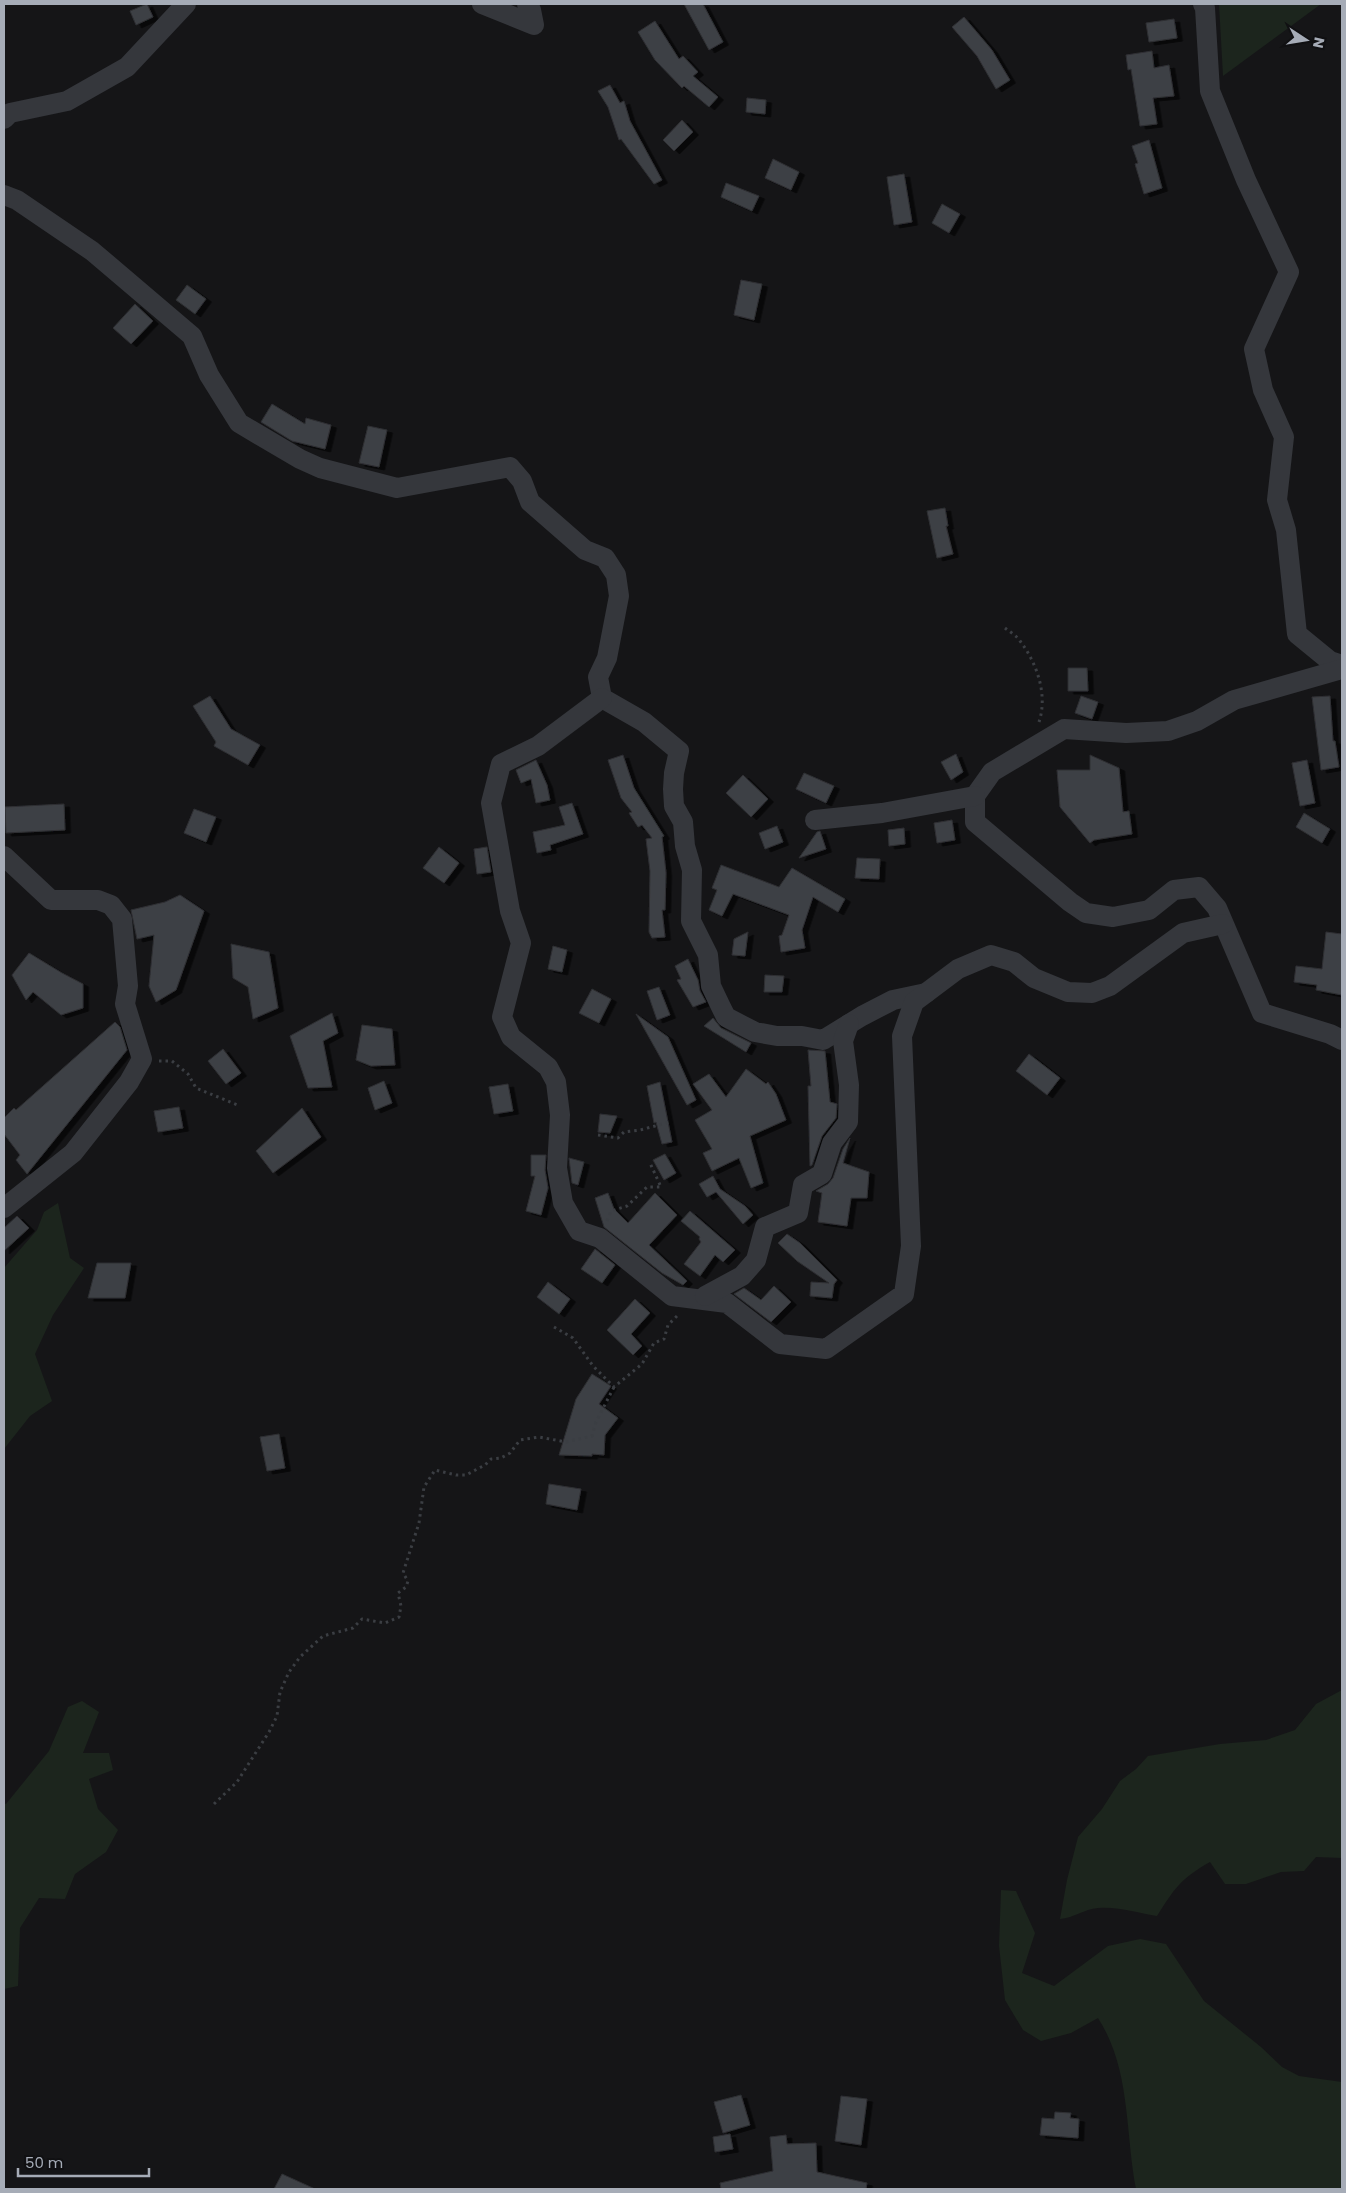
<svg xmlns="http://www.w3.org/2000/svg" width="1346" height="2193" font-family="Poppins,sans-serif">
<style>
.green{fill:#1c251d}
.building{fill:#3e4044;stroke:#2e2f33;filter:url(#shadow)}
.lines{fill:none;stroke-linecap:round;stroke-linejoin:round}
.path{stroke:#3b3e43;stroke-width:3;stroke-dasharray:2.5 4;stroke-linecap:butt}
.minor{stroke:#35373c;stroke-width:20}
</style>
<defs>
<filter id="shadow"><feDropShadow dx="5.5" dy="3" stdDeviation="0" flood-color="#0009"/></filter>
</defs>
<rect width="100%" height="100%" fill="#151517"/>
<g class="green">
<path d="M1219,4h102l-98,72z"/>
<path d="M58,1203l12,55 14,10 -31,47 -18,39 17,47 -22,15 -26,33v-181l33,-38 7,-18z"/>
<path d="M1342,1690v168l-26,-1 -12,14 -23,1 -35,12h-21l-15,-22c-30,17 -35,26 -53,54 -18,-3 -40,-10 -59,-8 -14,1 -24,10 -38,11l7,-39 11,-43 24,-28 18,-28 16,-12 12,-13 72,-12 46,-4 29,-10 21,-26z"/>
<path d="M82,1701l17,11 -16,41h26l4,17 -24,9 9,30 20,21 -12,22 -31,22 -10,25 -26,-1 -19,30 -2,58 -14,3v-186l2,1 43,-53 19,-44z"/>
<path d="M1001,1890l15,1 19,42 -13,40 32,13 54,-40 32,-7 26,5 38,57 57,46 21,20 17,9 43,6 -1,74 1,2v31h-206c-11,-57 -5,-120 -38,-171l-27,15 -30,8 -18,-11 -18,-30 -6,-54z"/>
</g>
<g class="building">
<path d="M147,4l6,13 -17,8 -6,-14z"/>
<path d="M684,4h19l20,38 -14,8z"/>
<path d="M964,17l28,33 18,30 -14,9 -19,-33 -25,-29z"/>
<path d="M1174,19l3,19 -28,4 -3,-19z"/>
<path d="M655,21l24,38 4,-3 15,16 -5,4 25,21 -9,10 -25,-21 -2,2 -27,-28 -17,-28z"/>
<path d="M1152,51l2,17 15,-3 5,31 -21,2 4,26 -17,2 -9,-57 -3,1 -2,-15z"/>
<path d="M610,85l10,18 4,-2 6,20 32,59 -8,4 -33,-45 -2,1 -11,-33 -10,-16z"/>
<path d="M747,98l19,2 -1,14 -19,-2z"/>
<path d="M682,120l11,12 -19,19 -11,-11z"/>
<path d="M1149,140l13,48 -18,6 -9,-30 3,-1 -6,-17z"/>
<path d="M773,159l26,13 -8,18 -26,-12z"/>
<path d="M904,174l8,48 -18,3 -7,-48z"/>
<path d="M726,183l33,13 -7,15 -31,-14z"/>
<path d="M942,204l18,10 -11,19 -17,-10z"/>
<path d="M741,280l21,4 -8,36 -20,-5z"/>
<path d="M187,285l19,14 -11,15 -19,-14z"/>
<path d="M135,304l18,17 -22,23 -18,-16z"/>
<path d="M272,404l33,20 1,-6 25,7 -6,24 -33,-8 -31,-19z"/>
<path d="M368,426l19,4 -8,37 -20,-4z"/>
<path d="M945,508l3,18h-2l7,28 -16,4 -10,-47z"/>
<path d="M1068,668h19l1,23h-20z"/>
<path d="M210,696l21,33 29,16 -12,20 -34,-19 2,-4 -23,-36z"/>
<path d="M1081,696l17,6 -6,17 -17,-6z"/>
<path d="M1330,696l3,45h2l4,26 -18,3 -9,-73z"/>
<path d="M956,754l7,18 -12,8 -10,-18z"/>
<path d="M623,755l11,33 30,48 -2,1 4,36 -1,37h-3l3,27 -13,1 -3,-6 1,-61 -4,-32 6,-1 -10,-13 -4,2 -9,-14 3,-1 -11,-14 -13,-38z"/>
<path d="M1090,755l29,13 4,44 6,-1 3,23 -38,6 -4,3 -30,-36 -3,-37h33z"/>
<path d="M536,760l11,25 3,15 -14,3 -5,-24 -10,4 -5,-13z"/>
<path d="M1307,760l8,43 -15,3 -8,-43z"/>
<path d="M804,773l30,13 -8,17 -30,-14z"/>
<path d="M743,775l25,24 -17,18 -25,-24z"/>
<path d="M572,803l11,31 -33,11 1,5 -14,3 -4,-21 32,-7 -6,-18z"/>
<path d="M64,804l1,26 -59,3 -1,-26z"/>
<path d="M194,809l22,8 -10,25 -22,-9z"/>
<path d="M1304,813l26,16 -8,14 -26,-16z"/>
<path d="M952,820l3,20 -18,3 -3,-20z"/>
<path d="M777,826l6,16 -18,7 -6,-16z"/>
<path d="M904,828l1,16 -16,2 -1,-16z"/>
<path d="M820,831l6,18 -27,9 18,-26z"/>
<path d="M439,847l20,16 -15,20 -21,-15z"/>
<path d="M487,847l4,25 -14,2 -3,-25z"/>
<path d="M857,858l23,1 -1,20 -24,-1z"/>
<path d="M721,865l58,22 13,-19 53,31 -7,13 -25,-15 -11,33 3,18 -24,4 -2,-16 3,-1 7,-20 -56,-21 -11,22 -13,-6 8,-20 -5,-2z"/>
<path d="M180,895l24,16 -28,79 -20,12 -7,-16 5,-51 -17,4 -6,-29 34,-8z"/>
<path d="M748,932l-3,24 -13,-1 2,-16z"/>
<path d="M1326,932l16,2v61l-26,-5 1,-5 -23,-3 2,-16 26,3z"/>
<path d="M231,944l38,8 9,56 -25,11 -5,-32 -15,-9z"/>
<path d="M553,946l14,4 -5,22 -14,-3z"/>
<path d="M29,953l33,20 21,11v24l-22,7 -28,-23 -7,8 -14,-25z"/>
<path d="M688,959l10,21 2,11 6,11 -13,5 -16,-27 4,-1 -6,-13z"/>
<path d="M765,975l19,1 -2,16h-18z"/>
<path d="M659,987l11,28 -13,5 -10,-29z"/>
<path d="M592,989l19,10 -12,24 -20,-10z"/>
<path d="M332,1013l6,20 -15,8 9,46 -24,1 -18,-52z"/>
<path d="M636,1014l32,23 28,63 -9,5z"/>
<path d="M713,1018l8,10 30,15 -5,9 -42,-26z"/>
<path d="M115,1022l5,5 7,23 -100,124 -11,-14 4,-5 -16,-21v-16l10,-10 2,2z"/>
<path d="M362,1025l30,4 3,36 -24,1 -15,-6z"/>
<path d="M223,1049l18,24 -15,11 -18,-23z"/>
<path d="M808,1050l17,1 5,51 7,2 -1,14 -14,18 -10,29 -2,1 -2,-80h3z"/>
<path d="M1029,1054l31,24 -13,17 -31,-24z"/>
<path d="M746,1069l20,15 2,-2 8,12 10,26 -36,16 13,47 -12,5 -12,-30 -27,13 -9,-18 9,-4 -17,-29 17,-10 -19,-26 16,-10 17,23z"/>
<path d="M384,1081l8,22 -17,7 -7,-22z"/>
<path d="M660,1082l12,60 -10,2 -6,-22 -2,1 -7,-37z"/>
<path d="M508,1084l5,27 -19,3 -5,-27z"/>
<path d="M179,1107l4,21 -25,4 -4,-21z"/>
<path d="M302,1108l19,29 -48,36 -17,-22z"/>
<path d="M600,1114l17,2 -7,17 -12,-1z"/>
<path d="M850,1138l-7,25 26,9 -2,26h-16l-4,28 -29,-4 4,-29 -6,-2 12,-7 5,-6 10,-29z"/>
<path d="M665,1154l11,19 -12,7 -11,-20z"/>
<path d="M531,1155h15l-1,15 3,18 -7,27 -15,-4 9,-35h-4z"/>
<path d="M569,1158l15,4 -6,23 -6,-2z"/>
<path d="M713,1176l7,13 25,17 8,9 -10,9 -27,-32 -9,5 -8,-13z"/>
<path d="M608,1193l6,16 14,14 27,-30 22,22 -28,30 38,36 -4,4 -21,-12 -58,-46 -9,-29z"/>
<path d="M690,1211l45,39 -12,12 -8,-7 -15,21 -16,-12 17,-22 -2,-3 1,-2 -19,-16z"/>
<path d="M17,1216l12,12 -25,23v-23z"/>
<path d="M787,1234l13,9 37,37 -3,4 -2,14 -22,-2 1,-14 18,1 -32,-22 -19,-18z"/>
<path d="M595,1249l20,16 -13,18 -21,-14z"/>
<path d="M97,1263h34l-6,35h-37z"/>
<path d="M548,1282l22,17 -11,15 -22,-17z"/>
<path d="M774,1286l17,16 -20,20 -37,-28 10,-6 17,12z"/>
<path d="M635,1299l15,14 -19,21 11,12 -9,9 -26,-25z"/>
<path d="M592,1374l19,12 -12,18 19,14 -13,17 -1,20 -12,-1v2l-33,-1 17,-56z"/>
<path d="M279,1434l6,34 -18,3 -7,-34z"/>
<path d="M549,1484l32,5 -4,21 -31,-6z"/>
<path d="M741,2095l9,30 -27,8 -9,-31z"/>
<path d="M841,2096l26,3 -6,46 -26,-4z"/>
<path d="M1055,2112l16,1 -1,5 9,1 -1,19 -38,-3 2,-17 12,1z"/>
<path d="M730,2134l3,15 -18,3 -2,-15z"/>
<path d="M786,2135l1,9 29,-1 1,29 50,11 -1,6h-145l-1,-6 53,-12 -3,-34z"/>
<path d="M282,2174l33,15h-41z"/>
</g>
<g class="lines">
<g class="path">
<path d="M1005,628c5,4 12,8 15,13 17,22 28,54 19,81"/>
<path d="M159,1061h13l16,13 8,14 44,18"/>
<path d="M598,1135l20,3 6,-6 16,-2 30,-8"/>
<path d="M607,1221l4,-10 16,-5 20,-19h14l-11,-24"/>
<path d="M554,1327l19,11 20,28 21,21 28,-23 12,-21 10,-4 4,-14 11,-11"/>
<path d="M214,1804l23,-22 32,-50 8,-16 3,-24 9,-20 11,-15 23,-21 30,-8 9,-9 23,4 14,-6 2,-11 -3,-13 8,-6 2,-6 -5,-8 16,-50 5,-36 11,-17 21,5h10l19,-10 6,-6 10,-1 9,-5 10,-13 19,-3 27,5 26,-6 4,-14 18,-35"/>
</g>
<g class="minor">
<path d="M482,4l52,21 -3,-15 -4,-6"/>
<path d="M1203,4l2,4 5,83 36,89 43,92 -35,77 9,41 21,47 -7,63 9,30 11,104 33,27 12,4"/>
<path d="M4,119l6,-6 57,-12 60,-34 59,-63"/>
<path d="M4,195l13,5 75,51 100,85 17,39 30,48 61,36 20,9 77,20 113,-21 12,14 8,21 55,48 20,8 11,17 3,21 -12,62 -9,19 4,21 42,24 35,29 -5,22 -1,16 1,17 9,16 2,24 7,24 -1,51 17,34 3,31 10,21 5,10 29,15 22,4h25l21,4 39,-24 31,-16 33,-7"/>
<path d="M1342,669l-108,31 -37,21 -29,10 -42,2 -62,-4 -72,43 -17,24v26l95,80 16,11 27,4 36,-7 25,-20 25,-3 18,21 45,105 68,21 12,6"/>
<path d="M602,698l-64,48 -37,18 -10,39 19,108 11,32 -19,74 9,20 37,30 8,15 4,33 -3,53 6,35 16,28 21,7 72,58 55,7 53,41 46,5 78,-55 7,-48 -9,-210 12,-34 44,-33 33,-14 23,7 20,16 34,14 24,1 18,-7 73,-53 40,-9"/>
<path d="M815,820l67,-7 93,-17"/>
<path d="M4,856l47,44h47l13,5 11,14 6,67 -3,18 17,55 -13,23 -56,71 -69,55"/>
<path d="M705,1296l37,-20 14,-16 9,-33 33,-14 5,-28 19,-11 10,-31 16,-21 1,-37 -6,-44 6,-17"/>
</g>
</g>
<rect width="1346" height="2193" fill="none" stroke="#a6acb7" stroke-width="10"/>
<g transform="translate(1306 40) rotate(102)" stroke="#101012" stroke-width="4" paint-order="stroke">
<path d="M0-4L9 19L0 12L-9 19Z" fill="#a6acb7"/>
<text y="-8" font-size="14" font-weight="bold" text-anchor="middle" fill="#a6acb7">N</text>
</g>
<path d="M18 2168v8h131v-8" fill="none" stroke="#a6acb7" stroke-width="2.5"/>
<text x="25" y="2168" font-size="15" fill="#a6acb7" stroke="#101012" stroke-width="4" paint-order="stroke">50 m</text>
</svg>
